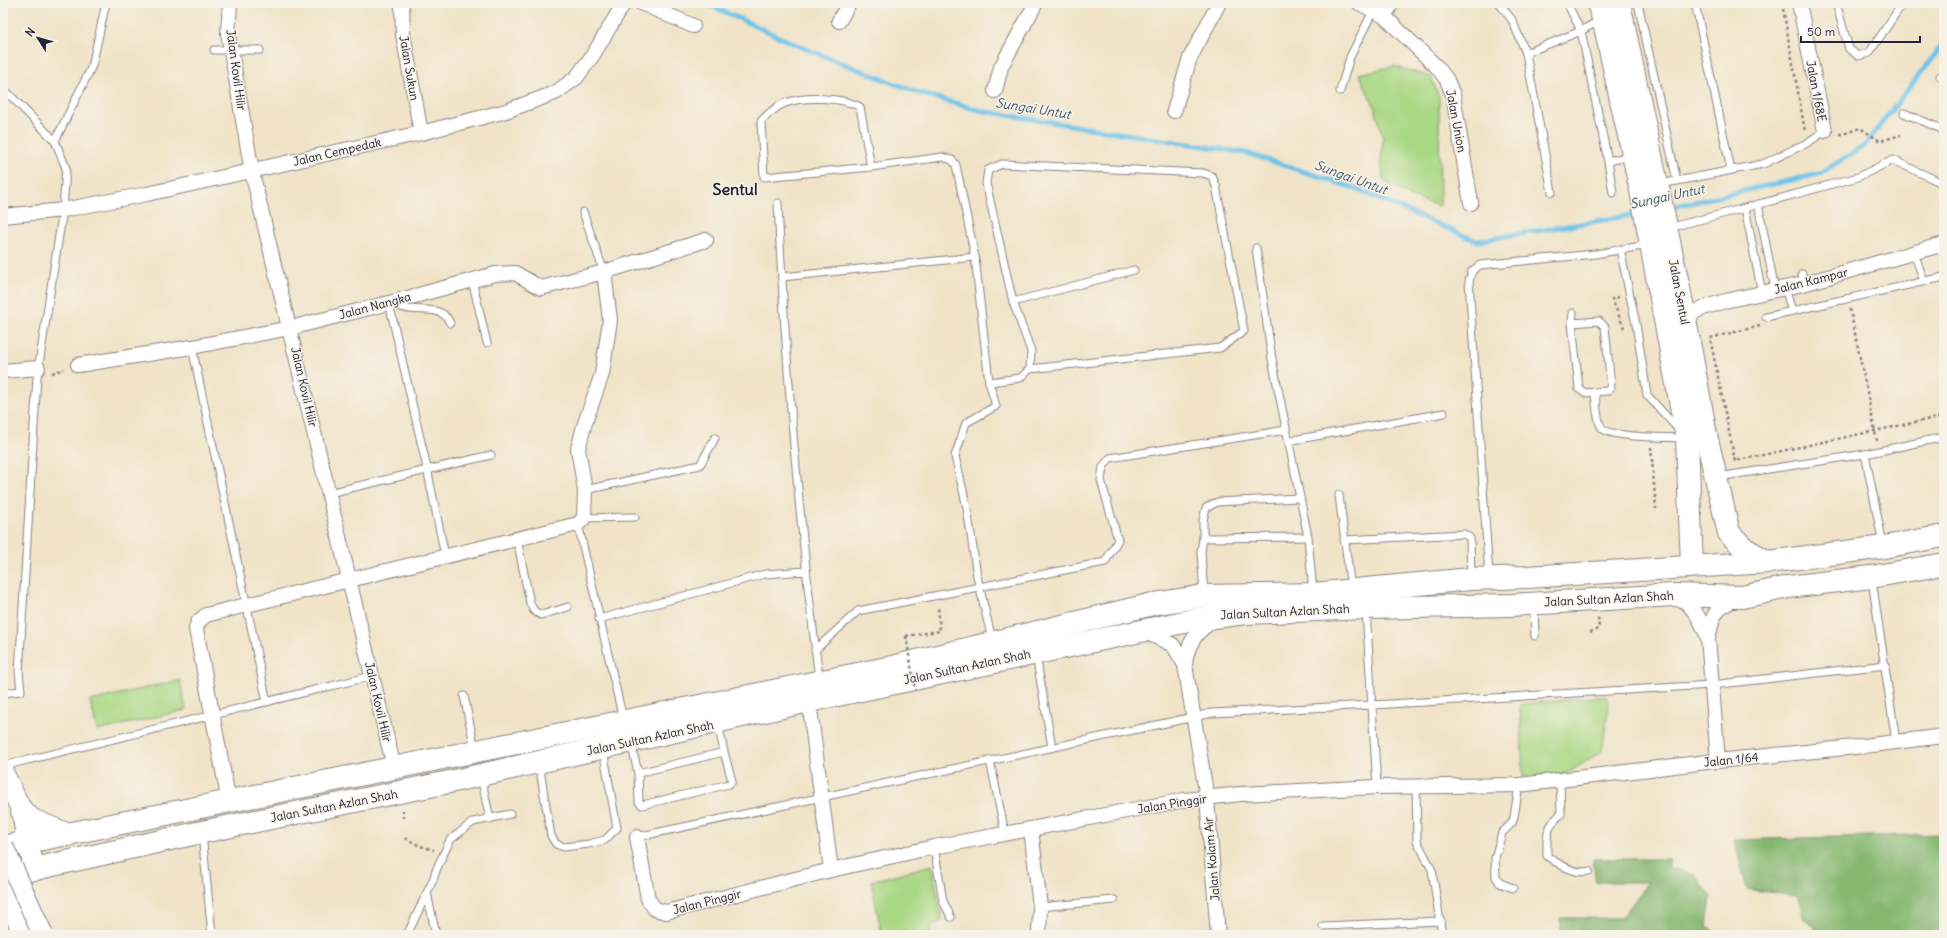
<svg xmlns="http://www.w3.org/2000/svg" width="1947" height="938" font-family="Delius,sans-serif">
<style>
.green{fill:#aad885;stroke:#667d60}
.forest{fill:#87b872;stroke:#546d56}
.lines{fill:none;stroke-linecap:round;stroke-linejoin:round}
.stream{stroke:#6cc3e9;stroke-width:5}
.lane-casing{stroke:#898281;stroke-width:9}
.street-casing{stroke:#898281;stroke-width:16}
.secondary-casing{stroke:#898281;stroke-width:22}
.primary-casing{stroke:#898281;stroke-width:24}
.path{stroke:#898281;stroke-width:2.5;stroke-dasharray:3 3;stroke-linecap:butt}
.lane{stroke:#fff;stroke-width:7}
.street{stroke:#fff;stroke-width:14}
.secondary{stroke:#fff;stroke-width:20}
.primary{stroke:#fff;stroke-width:22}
.secondary-bridge-casing{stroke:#898281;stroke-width:22;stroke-linecap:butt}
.path-bridge{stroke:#898281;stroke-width:2.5;stroke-dasharray:3 3;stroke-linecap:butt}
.secondary-bridge{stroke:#fff;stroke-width:20}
.labels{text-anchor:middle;stroke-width:3;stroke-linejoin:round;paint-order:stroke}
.street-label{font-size:12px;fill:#22223b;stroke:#f7f3e8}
.water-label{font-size:13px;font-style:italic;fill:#38526f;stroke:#f7f3e8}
.district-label{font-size:16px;font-weight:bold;fill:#22223b;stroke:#f7f3e8}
</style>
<rect width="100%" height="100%" fill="#f7f3e8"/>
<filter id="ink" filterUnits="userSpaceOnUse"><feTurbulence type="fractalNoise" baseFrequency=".025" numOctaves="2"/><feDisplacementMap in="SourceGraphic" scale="8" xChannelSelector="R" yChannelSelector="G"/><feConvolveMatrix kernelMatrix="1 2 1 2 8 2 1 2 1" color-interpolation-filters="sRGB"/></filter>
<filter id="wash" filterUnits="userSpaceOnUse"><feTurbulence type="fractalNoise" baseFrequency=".012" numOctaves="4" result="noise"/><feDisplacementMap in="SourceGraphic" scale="16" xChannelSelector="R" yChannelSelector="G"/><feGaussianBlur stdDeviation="0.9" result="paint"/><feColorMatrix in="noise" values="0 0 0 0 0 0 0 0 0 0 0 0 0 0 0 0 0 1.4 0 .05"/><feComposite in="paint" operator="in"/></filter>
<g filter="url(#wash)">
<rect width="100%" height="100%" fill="#f0e3c7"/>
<g class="green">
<path d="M1394,66l37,11 8,20 1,109 -30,-9 -26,-16 -3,-19 2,-24 -8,-30 -16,-34z"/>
<path d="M180,680l6,30 -89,21 -7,-30z"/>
<path d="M1606,696l3,10 -7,45 -36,23 -43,3 -3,-73z"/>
<path d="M932,865l10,55 -12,8 1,7h-49l-11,-54z"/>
</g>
<g class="forest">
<path d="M1944,834v101h-121l-19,-16 -7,-23 -50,-7 -13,-49z"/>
<path d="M1593,859h76v9l26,6 16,23 -4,28 10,10h-60l-3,-2 -3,2h-90l-1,-17h62l26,-36h-52z"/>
</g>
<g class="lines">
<g class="stream">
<path d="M705,3l96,44 115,45 66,19 264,42 108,35 123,53 162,-27"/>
<path d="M1667,208l152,-34 45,-28 80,-103"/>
</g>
</g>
</g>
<g filter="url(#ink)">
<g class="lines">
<defs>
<g id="lane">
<path d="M1499,3l13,17 14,33 26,139"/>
<path d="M1567,3l14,28 27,130 5,32"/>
<path d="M1638,3l39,178 -18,3"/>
<path d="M1695,3l36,167"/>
<path d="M1836,3l13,46 9,7 11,-3 34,-50"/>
<path d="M214,50h46"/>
<path d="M1526,53l55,-22 19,-11"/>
<path d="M1940,76l4,1"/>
<path d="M3,88l52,53 11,27 -3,42 -26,167 -18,295 2,19 -18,2"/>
<path d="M1340,91l10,-34 23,-46"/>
<path d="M1904,113l40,17"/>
<path d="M55,141l37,-75 14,-63"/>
<path d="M1608,161l23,-5"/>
<path d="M1002,164l201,9 9,3 4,10 28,145 -24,17 -190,21 1,-18 -18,-49 -27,-119 2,-13z"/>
<path d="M871,167l-11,-60c-18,-10 -56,-11 -75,-4 -10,4 -17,11 -24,18l3,56 107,-10 71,-10 10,3 4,5 19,92 14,125 7,24 -30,17 -11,33 12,52 10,68 15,64"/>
<path d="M1677,181l86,-17 44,-21 18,-12"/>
<path d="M778,203c7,159 21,318 41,476"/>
<path d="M1758,204l17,86"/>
<path d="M1745,208l113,-31 35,-17 51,24"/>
<path d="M583,212l21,60"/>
<path d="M1668,228l77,-20 17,85"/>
<path d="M1256,248l16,111 36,178 5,55"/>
<path d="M1620,249l16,75 11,71 31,34"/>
<path d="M1914,253l10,28"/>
<path d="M1802,274l1,10"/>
<path d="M782,277l193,-20"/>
<path d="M472,280l15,63"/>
<path d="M1785,288l7,23"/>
<path d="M397,301l2,5c16,9 42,-4 51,17"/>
<path d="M1013,302l121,-32"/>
<path d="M389,303l38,165 18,88"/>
<path d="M1766,317l178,-40"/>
<path d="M1572,323l7,66 6,4 22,-2 4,-4 -6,-60 -6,-6 -27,2 1,-10"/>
<path d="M192,347l75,355"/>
<path d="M989,382l31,-4 10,-9"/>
<path d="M1595,393c1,8 2,31 8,36 10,9 65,8 81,9"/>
<path d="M1288,441l156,-28"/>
<path d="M1865,454l18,90"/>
<path d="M1718,477l147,-23 79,-17"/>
<path d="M585,490l115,-25 15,-27"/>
<path d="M329,493l162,-38"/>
<path d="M1339,495l12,94"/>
<path d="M1300,498l-83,4 -11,6 -3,12v18l105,-1"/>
<path d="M584,518l51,-1"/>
<path d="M578,524l45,195"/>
<path d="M1203,538l-2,14 3,42"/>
<path d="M517,539l13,64 4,8 7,4 27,-8"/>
<path d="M1344,540l120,-6 6,4 1,39"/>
<path d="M1489,576l-20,-295 3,-10 8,-6 115,-11 53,-9"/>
<path d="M1872,580l24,162"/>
<path d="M1534,606l1,30"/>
<path d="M1366,610l11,177"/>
<path d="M599,619l166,-45 41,-3"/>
<path d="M815,650l43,-39 247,-49 13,-22 -17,-60 2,-13 7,-9 176,-28"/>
<path d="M1036,656l16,91"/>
<path d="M464,696l11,53"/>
<path d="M631,742l7,31 1,29 3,3 87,-21 3,-3 -8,-29"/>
<path d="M990,760l15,73"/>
<path d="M539,764l12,72 5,8 8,3 25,-3 16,-4 12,-12 -14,-78"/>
<path d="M3,766l369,-90"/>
<path d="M638,773l86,-21 -6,-29"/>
<path d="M481,777l9,42"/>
<path d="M1560,781l1,33c-16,14 -14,22 -14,42 11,8 28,19 42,15"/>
<path d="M1416,785l1,56 15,29 10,65"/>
<path d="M202,834l10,101"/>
<path d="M637,837l575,-124 160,-8 340,-20 174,-20"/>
<path d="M934,847l9,54 8,16"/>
<path d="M1513,888l-13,-5 -4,-6 -1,-19 7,-25 10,-10 2,-6 5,-32"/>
<path d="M427,893l9,42"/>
<path d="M1040,907l74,-7"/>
<path d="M1323,926l118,-5"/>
<path d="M407,935l26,-55 4,-12 13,-28 23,-18 37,-8"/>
</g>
<g id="street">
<path d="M230,3l-2,30 24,139 142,596"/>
<path d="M402,3l1,31 18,99"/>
<path d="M641,3l52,23"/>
<path d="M1359,3l25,13 54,52 9,12 6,15 18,108"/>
<path d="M1799,3l26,128"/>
<path d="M1384,16l8,-13"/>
<path d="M839,21l10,-18"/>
<path d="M995,91l6,-24 35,-64"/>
<path d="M1174,111l16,-53 29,-55"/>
<path d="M3,216l60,-6 84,-16 274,-61 85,-22 49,-18 21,-15 17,-23 31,-52"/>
<path d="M1685,327l9,-15 9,-4 22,-7 78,-17 141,-40"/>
<path d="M78,365l114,-18 98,-19 99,-25 106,-29 20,-1 26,15 63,-16 102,-32"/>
<path d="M3,371l35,-3"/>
<path d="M1677,596c17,10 24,24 31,42"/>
<path d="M1215,620c-18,9 -28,24 -30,45l22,133 11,137"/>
<path d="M1143,631l30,14 12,20"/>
<path d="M809,701l22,169"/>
<path d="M1718,761l-10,-123 5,-20 4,-7 5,-5 14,-7"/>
<path d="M229,802l-33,-173 2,-7 8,-7 372,-91 6,-6 1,-28 -7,-41 6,-23 18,-52 8,-54 -6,-48"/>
<path d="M1031,829l9,78 -1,28"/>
<path d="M637,837l11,62 7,10 11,3 165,-42 103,-23 251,-47 56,-6 136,-7 142,-2 188,-23 148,-15 89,-11"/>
</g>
<g id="secondary">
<path d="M3,772l19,39 5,32 9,27"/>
<path d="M3,889l21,46"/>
</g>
<g id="primary">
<path d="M1598,3l5,15 38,173 46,247 5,128"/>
<path d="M1619,3l63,300 24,132 23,98 16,16 23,13"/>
<path d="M22,811l10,9 36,15"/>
<path d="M3,847l889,-180 261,-63 51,-8 109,-2 158,-15 56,-2 241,-15 116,-15 60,-11"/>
<path d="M3,876l199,-44 252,-51 355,-80 389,-82 48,-6 120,-5 145,-3 162,-10 69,2 46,-10 83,-10 73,-13"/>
</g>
</defs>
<use href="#lane" class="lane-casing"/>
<use href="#street" class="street-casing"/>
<use href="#secondary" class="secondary-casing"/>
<use href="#primary" class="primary-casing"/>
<g class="path">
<path d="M1782,3l23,128"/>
<path d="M1839,134h4l17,-6 20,13 21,-6"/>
<path d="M1619,297l-7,2 12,29"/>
<path d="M1850,309l27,132"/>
<path d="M1760,326l-50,12 25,123 209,-45"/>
<path d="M52,373l12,-4"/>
<path d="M1651,447l5,62"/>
<path d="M1590,632l9,-3 -1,-12"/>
<path d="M906,636l34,-5 -2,-24"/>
<path d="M403,810v8"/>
<path d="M405,838l15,8 14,4"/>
</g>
<use href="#lane" class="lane"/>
<use href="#street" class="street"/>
<use href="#secondary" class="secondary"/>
<use href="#primary" class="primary"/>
<defs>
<path id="secondary-bridge" d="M3,846l40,89"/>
</defs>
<use href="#secondary-bridge" class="secondary-bridge-casing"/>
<path class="path-bridge" d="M906,636l9,54"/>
<use href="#secondary-bridge" class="secondary-bridge"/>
</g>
</g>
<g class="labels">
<g class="street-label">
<text transform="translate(409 68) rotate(80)" y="4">Jalan Sukun</text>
<text transform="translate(236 70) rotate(82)" y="4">Jalan Kovil Hilir</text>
<text transform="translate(1816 91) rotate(79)" y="4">Jalan 1/68E</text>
<text transform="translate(1456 121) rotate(79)" y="4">Jalan Union</text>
<text transform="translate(337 152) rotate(-13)" y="4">Jalan Cempedak</text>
<text transform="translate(1811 281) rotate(-14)" y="4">Jalan Kampar</text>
<text transform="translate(1679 292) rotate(79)" y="4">Jalan Sentul</text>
<text transform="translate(375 306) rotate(-15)" y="4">Jalan Nangka</text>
<text transform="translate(304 387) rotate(77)" y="4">Jalan Kovil Hilir</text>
<text transform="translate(1609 599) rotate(-3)" y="4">Jalan Sultan Azlan Shah</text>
<text transform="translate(1285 612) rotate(-3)" y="4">Jalan Sultan Azlan Shah</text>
<text transform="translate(967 667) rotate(-12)" y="4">Jalan Sultan Azlan Shah</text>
<text transform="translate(378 702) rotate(77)" y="4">Jalan Kovil Hilir</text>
<text transform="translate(650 738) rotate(-12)" y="4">Jalan Sultan Azlan Shah</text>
<text transform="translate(1731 760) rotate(-6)" y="4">Jalan 1/64</text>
<text transform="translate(1172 804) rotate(-9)" y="4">Jalan Pinggir</text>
<text transform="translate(334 806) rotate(-11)" y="4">Jalan Sultan Azlan Shah</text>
<text transform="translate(1212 859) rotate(-95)" y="4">Jalan Kolam Air</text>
<text transform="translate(707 902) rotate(-14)" y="4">Jalan Pinggir</text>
</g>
<g class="water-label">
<text transform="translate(1033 108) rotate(9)" y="5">Sungai Untut</text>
<text transform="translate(1351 177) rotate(20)" y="5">Sungai Untut</text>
<text transform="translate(1667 196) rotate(-12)" y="5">Sungai Untut</text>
</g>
<g class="district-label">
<text x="735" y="195">Sentul</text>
</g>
</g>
<rect width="1947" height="938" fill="none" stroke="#f7f3e8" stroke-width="16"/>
<g transform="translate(38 38) rotate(307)" stroke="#f7f3e8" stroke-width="3" paint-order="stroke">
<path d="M0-3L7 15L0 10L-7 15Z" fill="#22223b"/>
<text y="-6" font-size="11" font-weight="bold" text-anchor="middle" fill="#22223b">N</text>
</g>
<path d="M1801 36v6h119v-6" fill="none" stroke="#22223b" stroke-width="2"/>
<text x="1807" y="36" font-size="12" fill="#22223b" stroke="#f7f3e8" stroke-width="3" paint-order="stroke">50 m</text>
</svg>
